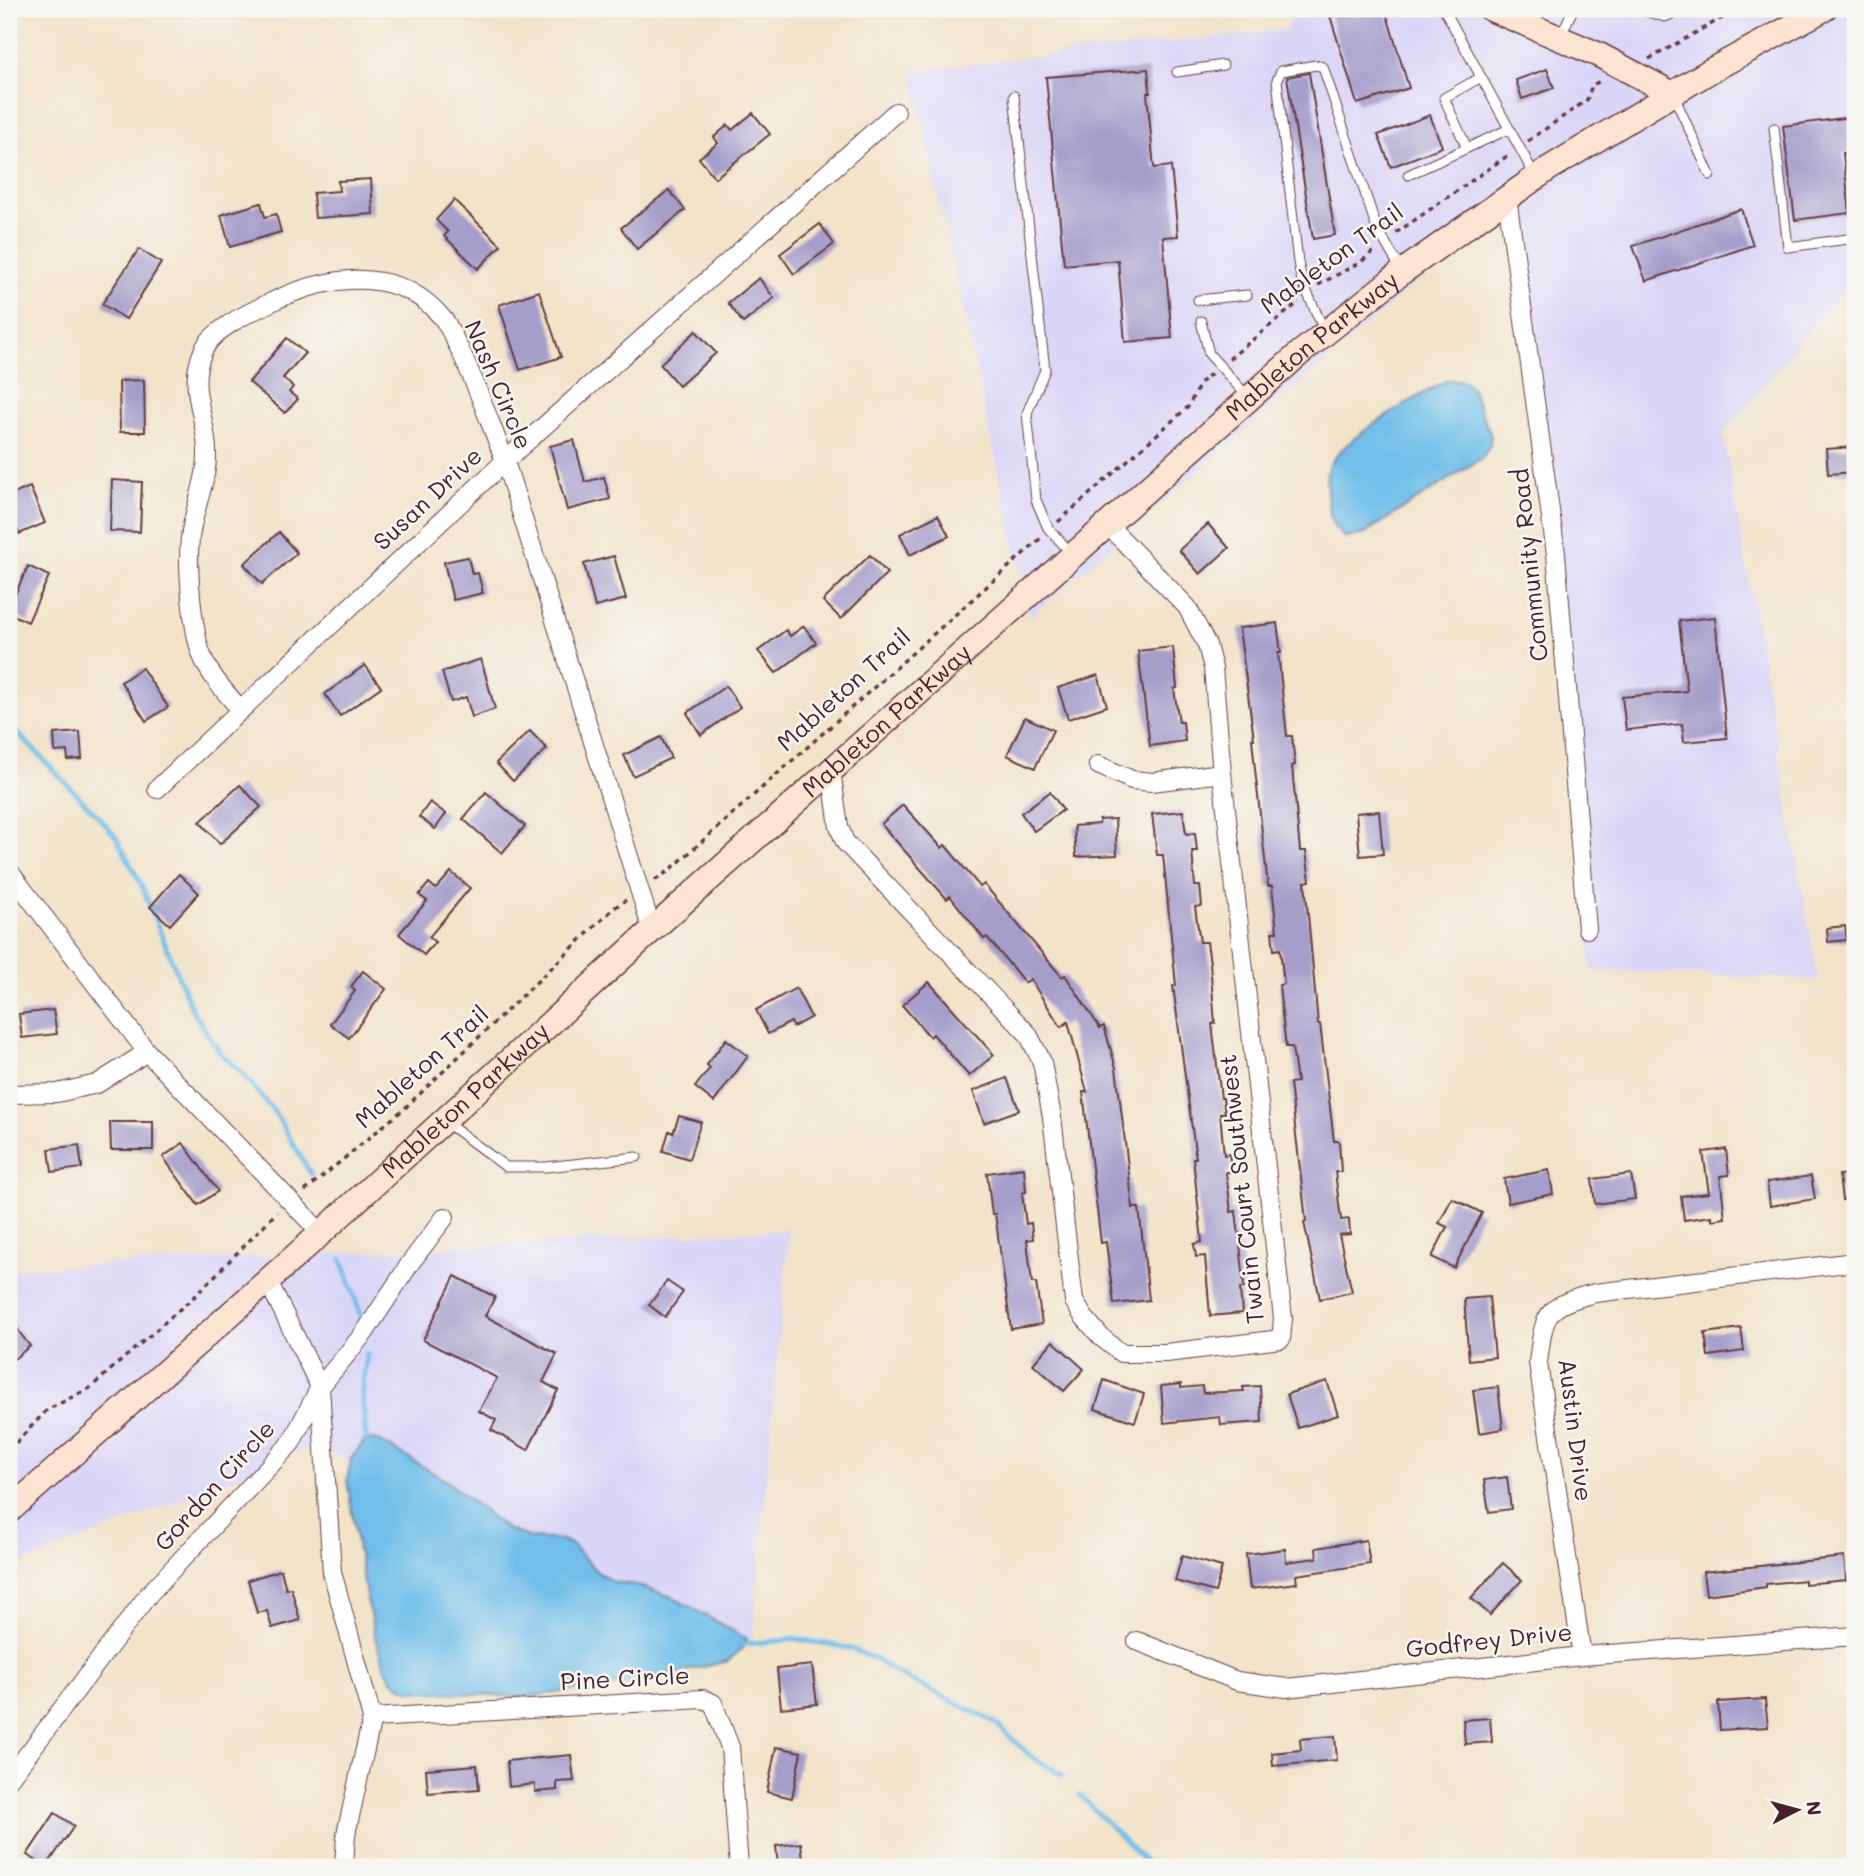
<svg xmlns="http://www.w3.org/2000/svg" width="1864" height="1876" font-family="Mali,sans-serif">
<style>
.built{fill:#dad6f7}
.water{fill:#6fbee9;stroke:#5c6e8a;stroke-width:2}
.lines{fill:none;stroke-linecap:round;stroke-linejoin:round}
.stream{stroke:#6fbee9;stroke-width:5}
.building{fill:#a69eca}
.lane-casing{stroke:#633c43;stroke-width:11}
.street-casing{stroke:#633c43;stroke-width:20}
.secondary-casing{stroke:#633c43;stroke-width:27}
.path{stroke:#633c43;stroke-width:3.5;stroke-dasharray:5 5;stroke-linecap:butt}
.lane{stroke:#fff;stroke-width:9}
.street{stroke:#fff;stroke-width:18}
.secondary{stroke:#fde3d1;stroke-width:24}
.labels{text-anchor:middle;stroke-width:5;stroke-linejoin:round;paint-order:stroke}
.street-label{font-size:24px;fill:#4a1f2b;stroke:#f6f6f2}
</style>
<rect width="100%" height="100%" fill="#f6f6f2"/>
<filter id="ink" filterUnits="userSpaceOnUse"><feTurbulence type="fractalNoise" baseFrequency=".0143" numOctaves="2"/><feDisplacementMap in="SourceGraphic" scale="14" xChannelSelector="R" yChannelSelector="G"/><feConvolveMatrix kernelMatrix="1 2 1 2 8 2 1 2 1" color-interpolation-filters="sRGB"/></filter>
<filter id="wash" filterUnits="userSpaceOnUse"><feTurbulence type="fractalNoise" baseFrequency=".00686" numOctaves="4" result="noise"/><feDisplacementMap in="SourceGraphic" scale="28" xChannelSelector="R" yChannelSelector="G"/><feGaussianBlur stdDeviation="1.57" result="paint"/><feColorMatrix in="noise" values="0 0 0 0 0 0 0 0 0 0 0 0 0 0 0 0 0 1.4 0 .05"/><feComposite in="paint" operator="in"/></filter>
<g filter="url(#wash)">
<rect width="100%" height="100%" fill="#f2e3c9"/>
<g class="built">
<path d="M1297,9h558v267l-132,157 95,547 -227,-10 -73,-776 -488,423 -119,-546 375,-41z"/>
<path d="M789,1230l-37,411 -438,-196 -305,124v-299z"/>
</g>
<g class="water">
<path d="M1447,380h16l8,7 20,49 -1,9 -7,12 -119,77 -18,4c-13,-9 -17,-21 -18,-37 -1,-9 -3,-22 0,-32 8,-28 92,-73 119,-89z"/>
<path d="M366,1439l13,2 65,38 62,50 24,9 32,2 10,5 24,26 18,11 22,3 36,12 75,42 -4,9 -15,13 -90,21 -114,15 -116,-7c-4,-3 -10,-5 -14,-8 -22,-19 -41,-167 -47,-202l4,-21z"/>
</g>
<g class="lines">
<g class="stream">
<path d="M9,724l89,92 18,21 25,47 51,126 29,44 20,18 34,41 36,61"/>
<path d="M342,1259l19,57"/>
<path d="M366,1439l-4,-47 5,-38"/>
<path d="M744,1644l53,-5 52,9 26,11 21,14 98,49 39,36 29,17"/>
<path d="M1080,1795l70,72"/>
</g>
</g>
<g id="blocks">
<g class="building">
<path d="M1328,9h57l24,79 -52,16z"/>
<path d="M1148,69l2,24h-3l7,75 17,-2 7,70 -15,1 9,101 -47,4 -7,-82 -54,5 -18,-188z"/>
<path d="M1547,69l7,19 -32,11 -6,-19z"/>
<path d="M1309,73l26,162 -22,4 -26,-162z"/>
<path d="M753,113l17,21 -55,44 -16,-20 19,-15 -4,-6 14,-12 4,5z"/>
<path d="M1430,115l12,32 -51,20 -13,-32z"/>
<path d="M1852,117l3,34 -12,2 7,60 -55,7 -12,-94z"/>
<path d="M371,179l2,35 -58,4 -2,-25 26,-2 -1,-10z"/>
<path d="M669,190l16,20 -48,39 -16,-21z"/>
<path d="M454,200l47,45 -23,24 -34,-33 4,-4 -12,-12z"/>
<path d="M261,203l4,14 11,-3 5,18 -51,15 -9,-32z"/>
<path d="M1741,209l12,36 -107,36 -13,-35z"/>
<path d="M820,224l14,20 -40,30 -14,-20z"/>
<path d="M139,249l22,14 -35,56 -24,-15z"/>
<path d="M759,278l15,20 -31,25 -15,-20z"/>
<path d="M539,291l22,66 -41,13 -21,-65z"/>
<path d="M696,331l20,22 -37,33 -19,-22z"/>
<path d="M287,338l18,15 -22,25 10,9 -4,5 9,7 -13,14 -36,-31z"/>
<path d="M144,380l1,52h-25l-1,-51z"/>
<path d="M574,440l11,42 19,-5 6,22 -43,11 -17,-64z"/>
<path d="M1855,447v25l-27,2 -2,-25z"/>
<path d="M112,480l30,2 -2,50 -30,-1z"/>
<path d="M30,487l15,36 -26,11 -10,-24v-14z"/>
<path d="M938,515l11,21 -39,19 -10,-21z"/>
<path d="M1208,524l21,24 -29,26 -21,-24z"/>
<path d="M279,532l18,21 -35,31 -18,-20z"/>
<path d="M870,555l17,18 -46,46 -18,-18z"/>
<path d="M614,556l12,43 -31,8 -11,-43z"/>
<path d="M468,557l4,17 6,-1 5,20 -30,7 -9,-38z"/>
<path d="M28,566l21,10 -21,46 -19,-9v-5z"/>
<path d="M1715,617l12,121 -43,4 -2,-18 -56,6 -4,-33 65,-6 -8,-70z"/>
<path d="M1277,623l4,30h-3l9,83h5l3,29 -3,1 8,85h6l4,30 -5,1 13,142h2l14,117h5l2,31h-6l6,48 8,-1 1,15 -11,1 13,57 -32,7 -16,-77 2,-1 -16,-138 7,-1 -5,-35h-6l-5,-42 -2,-20 5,-1 -4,-35 -6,1 -2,-18h5l-5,-46h-4l-13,-117 -3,-30h2l-15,-111z"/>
<path d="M804,626l12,17 -40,30 -18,-22 28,-21 4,6z"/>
<path d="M1173,647l4,41 -3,1 5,33h4l2,19 -35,5 -12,-95z"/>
<path d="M481,659l14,50 -23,8 -6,-20 -15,5 -9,-30z"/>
<path d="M365,665l16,22 -41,29 -15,-22z"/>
<path d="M142,668l26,39 -22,14 -25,-39z"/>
<path d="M1098,675l9,31 -39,13 -10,-31z"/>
<path d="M726,686l14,21 -39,28 -14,-22z"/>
<path d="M1025,717l28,13 -18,38 -28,-13z"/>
<path d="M530,731l17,18 -34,32 -17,-18z"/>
<path d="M80,732l2,27 -14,1 -1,-9 -12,1 -1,-18z"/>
<path d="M661,737l10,21 -38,18 -9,-21z"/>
<path d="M240,785l21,22 -41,37 -20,-22z"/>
<path d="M486,792l39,34 -23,27 -39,-34z"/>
<path d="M1050,792l13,18 -29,21 -13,-18z"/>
<path d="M430,802l16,12 -11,15 -16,-12z"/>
<path d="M903,805l39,43 3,-3 35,42 4,-3 78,93 3,-2 35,53 4,-2 12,42 17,140h6l10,92 -35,4 -8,-62 -5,1 -18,-151h4l-19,-70 -7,5 -31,-48 -5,4 -38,-46 -3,2 -34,-43 -3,3 -66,-75z"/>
<path d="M1183,811l3,23 9,-1 2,18h-5l3,35h5l2,20 -7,1 5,35h7l3,21 5,60 -3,1 9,74h2l2,15h-5l4,42 5,-1 3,18h-6l5,40 5,-1 7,60 1,17h-4l2,25 -32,3 -5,-60 -9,1 -2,-13 8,-2 -9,-84h3l-23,-172h3l-13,-131h-6l-5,-41z"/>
<path d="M1379,811l4,43 -23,2 -4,-43z"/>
<path d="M1115,819l2,36 -41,2 -2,-31 25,-2v-4z"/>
<path d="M451,872l19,16 -41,49 6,5 -11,13 -25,-21 28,-33 -8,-6 10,-12 7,6z"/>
<path d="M179,874l20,19 -29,32 -20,-18z"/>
<path d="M1845,926l2,14 -19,2 -1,-14z"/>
<path d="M363,971l23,18 -37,49 -19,-14 25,-33 -4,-4z"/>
<path d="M929,982l65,73 -25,21 -36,-42 -3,3 -28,-32z"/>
<path d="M796,988l15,29 -18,10 -2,-5 -23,12 -12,-24z"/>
<path d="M53,1010l4,24 -35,4 -3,-24z"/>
<path d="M726,1039l22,17 -34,46 -19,-15 15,-19 -3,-3z"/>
<path d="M1007,1078l12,32 -35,13 -11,-32z"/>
<path d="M679,1116l22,6 -12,37 -26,-8 6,-20 4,2z"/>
<path d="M110,1122h43v28h-42z"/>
<path d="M183,1143l35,48 -20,14 -35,-48z"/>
<path d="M79,1145l3,23 -30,4 -3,-23z"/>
<path d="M1726,1149l3,26 -9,1 5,42 -13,2v-4l-28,4 -3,-24 28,-3 -6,-41z"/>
<path d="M1024,1168l2,24 -4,1 4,31 5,-1 2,16 -6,1 5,43h4l6,41 -31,5 -16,-115h-3l-5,-41z"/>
<path d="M1549,1170l4,24 -45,9 -4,-24z"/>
<path d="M1855,1173v25l-13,2 -3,-25z"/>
<path d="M1631,1174l4,25 -40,5 -3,-25z"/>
<path d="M1811,1176l4,23 -45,7 -3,-24z"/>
<path d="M1452,1198l30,15 -28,55 -22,-11 15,-30 -8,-4z"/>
<path d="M455,1276l40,21 -10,19 72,38 -14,28 15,8 -30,60 -37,-20 5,-10 -17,-9 18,-33 -74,-38z"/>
<path d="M667,1281l16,11 -18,25 -16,-12z"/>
<path d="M1489,1297l6,60 -26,3 -5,-61z"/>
<path d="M9,1319l21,27 -21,17z"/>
<path d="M1741,1328l3,23 -36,5 -3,-23z"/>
<path d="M1053,1341l31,28 -20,22 -31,-27z"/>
<path d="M1104,1380l40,14 -9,28 -40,-13z"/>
<path d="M1327,1381l11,34 -40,13 -11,-34z"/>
<path d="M1181,1384v4l21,-2 1,7 41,-2 -1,-4 17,-1 2,36 -41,3 -1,-8 -56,6 -3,-37z"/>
<path d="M1498,1387l5,42 -24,4 -6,-43z"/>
<path d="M1507,1477l4,32 -22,3 -5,-32z"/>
<path d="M1366,1540l4,24 -74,11 1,8 -47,6 -4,-35 39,-5 1,13 31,-4 -1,-10z"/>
<path d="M1182,1556l40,11 -7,25 -40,-11z"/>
<path d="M1844,1557l2,23 -41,4v-4l-39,4v3l-60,8 -3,-23z"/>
<path d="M1503,1563l19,17 -32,35 -19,-17z"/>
<path d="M281,1570l5,19 5,-1 9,32 -28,8 -5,-17 -10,2 -9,-33z"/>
<path d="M812,1665l5,39 -36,4 -4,-39z"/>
<path d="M1765,1699l3,28 -48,3 -2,-28z"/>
<path d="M1490,1718l2,24 -27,2 -2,-24z"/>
<path d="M1335,1736l2,24 -64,6 -1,-13 29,-3 -1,-11z"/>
<path d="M776,1747l25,5 -9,46 -25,-6z"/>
<path d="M571,1755l3,26 -17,1v8l-22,2v-8l-26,3 -2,-26z"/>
<path d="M477,1765l2,24 -51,4 -2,-24z"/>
<path d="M55,1813l19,13 -28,41 -19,-12z"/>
<path d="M801,1843l3,24h-26l-2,-21z"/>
</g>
</g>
</g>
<g filter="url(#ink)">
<use href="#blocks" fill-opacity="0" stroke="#633c43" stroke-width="2"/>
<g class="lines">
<defs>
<g id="lane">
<path d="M1444,9l91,167"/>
<path d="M1638,9l27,8 18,-8"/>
<path d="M1561,36l12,-27"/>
<path d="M1177,72l46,-7"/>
<path d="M1014,96l31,274 -18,43 9,87 12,28 24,26"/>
<path d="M1674,96l36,79"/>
<path d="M1774,128l14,119 67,-9"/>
<path d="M1467,148l-23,-50 37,-21"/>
<path d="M1408,175l101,-46"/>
<path d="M1198,300l49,-5"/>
<path d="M1201,321l8,33 39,43"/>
<path d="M1324,330l-22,-49 -4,-19 -21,-182 4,-9 35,-6 7,2 53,159 25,44"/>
<path d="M444,1121l62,46h40l91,-10"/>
</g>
<g id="street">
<path d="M1507,197l49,357 31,375"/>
<path d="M240,709c-13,-15 -29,-32 -37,-51 -11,-25 -16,-92 -13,-120 3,-28 17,-55 17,-83 1,-38 -21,-65 -4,-104 10,-24 54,-42 77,-53 56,-24 122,-31 164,22 6,8 10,19 15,28 18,37 31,75 46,113l147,469"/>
<path d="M1098,765l34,15 20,2 70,-9"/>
<path d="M831,770l8,57 6,15 183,192 14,28 10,55 22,184 9,15 18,21 20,16h45l115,-14 2,-20 -61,-546 -9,-105 -6,-23 -20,-38 -79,-82"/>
<path d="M157,789l348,-328 391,-349"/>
<path d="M9,871l138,181 174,181"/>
<path d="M9,1094l48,-1 40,-9 50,-32"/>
<path d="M268,1281l52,106 12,185 40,146 -26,116 -2,33"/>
<path d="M1137,1641l100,40 49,7 296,-32 273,-20"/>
<path d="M1582,1656l-44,-293c6,-49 6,-57 57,-70l260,-31"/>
<path d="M372,1718l331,-19 10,4 17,44 9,120"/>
<path d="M9,1779l140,-185 142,-151 29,-56 45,-55 46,-70 34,-45"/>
</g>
<g id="secondary">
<path d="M1491,9l108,46 74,39"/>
<path id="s1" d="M9,1511l310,-276 333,-305 647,-576 103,-82 146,-103 162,-98 114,-62"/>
</g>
</defs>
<use href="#lane" class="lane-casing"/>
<use href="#street" class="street-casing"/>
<use href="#secondary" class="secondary-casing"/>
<g class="path">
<path d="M1649,59l89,-50"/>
<path d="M1528,141l59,-41 5,-15 11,-5"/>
<path d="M1396,233l114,-79"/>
<path d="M1318,285l43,-23 15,-13"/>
<path d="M1229,359l70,-57"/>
<path d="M1058,522l130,-115 13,-25 11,-9"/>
<path d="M655,880l14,-9 373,-334"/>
<path d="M305,1191l100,-83 209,-200 12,-8"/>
<path d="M9,1450l38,-40 43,-22 107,-94 80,-82"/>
</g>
<use href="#lane" class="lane"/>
<use href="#street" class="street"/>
<use href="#secondary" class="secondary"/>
</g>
</g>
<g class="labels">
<g class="street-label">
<text transform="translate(1332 259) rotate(-36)" y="8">Mableton Trail</text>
<text dy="8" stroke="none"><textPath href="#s1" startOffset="1748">Mableton Parkway</textPath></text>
<text transform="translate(498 385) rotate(67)" y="8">Nash Circle</text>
<text transform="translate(428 499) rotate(-43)" y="8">Susan Drive</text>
<text transform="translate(1530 565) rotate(-96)" y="8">Community Road</text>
<text transform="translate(844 690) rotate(-42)" y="8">Mableton Trail</text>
<text dy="8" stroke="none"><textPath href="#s1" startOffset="1181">Mableton Parkway</textPath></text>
<text transform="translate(422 1067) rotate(-42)" y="8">Mableton Trail</text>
<text dy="8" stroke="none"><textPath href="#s1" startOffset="614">Mableton Parkway</textPath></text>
<text transform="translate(1242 1189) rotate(-96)" y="8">Twain Court Southwest</text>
<text transform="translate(1575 1430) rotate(83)" y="8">Austin Drive</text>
<text transform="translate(215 1486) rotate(-48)" y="8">Gordon Circle</text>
<text transform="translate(1489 1641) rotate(-6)" y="8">Godfrey Drive</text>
<text transform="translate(625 1679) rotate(-3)" y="8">Pine Circle</text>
</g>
</g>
<rect width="1864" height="1876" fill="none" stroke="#f6f6f2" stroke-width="35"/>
<g transform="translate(1797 1810) rotate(84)" stroke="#f6f6f2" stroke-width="5" paint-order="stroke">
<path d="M0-5L12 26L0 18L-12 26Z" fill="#4a1f2b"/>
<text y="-10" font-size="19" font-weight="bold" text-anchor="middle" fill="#4a1f2b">N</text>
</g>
</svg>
